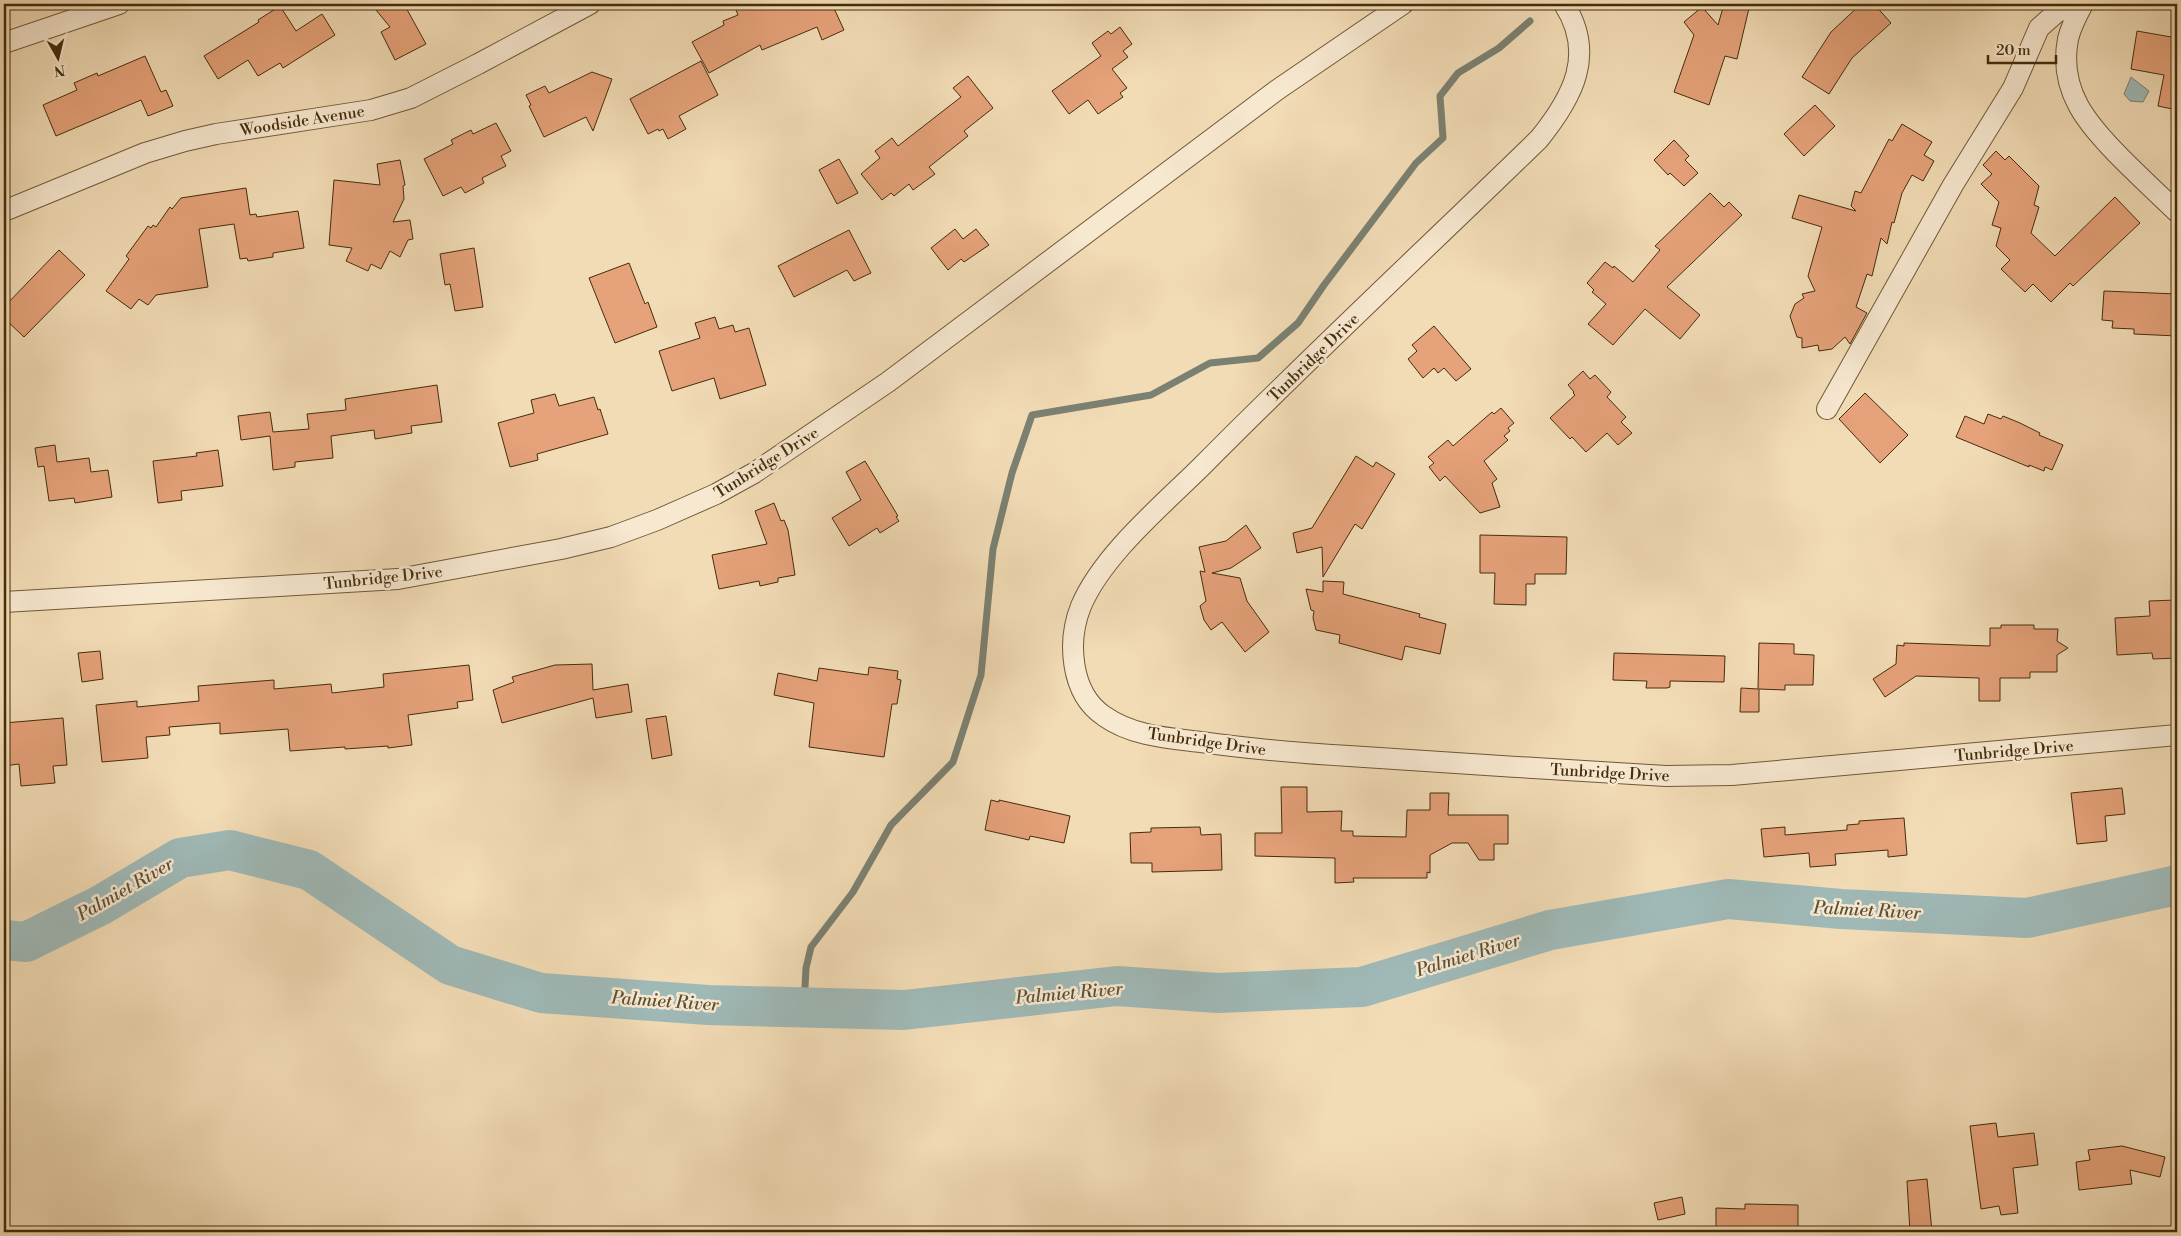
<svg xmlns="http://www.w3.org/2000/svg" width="2181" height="1236" font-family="'Libre Bodoni',serif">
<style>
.water{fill:#9fb9b7;stroke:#7b8172}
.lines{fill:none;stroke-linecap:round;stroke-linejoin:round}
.stream{stroke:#7b8172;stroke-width:7}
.river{stroke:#9fb9b7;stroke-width:40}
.building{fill:#e6a27a;stroke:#442d0b}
.street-casing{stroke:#705936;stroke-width:22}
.street{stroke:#f7e8d0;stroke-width:20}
.labels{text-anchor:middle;stroke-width:5;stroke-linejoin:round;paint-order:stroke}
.street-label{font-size:16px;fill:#442d0b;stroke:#f7e8d0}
.water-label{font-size:18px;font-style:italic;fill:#5b5036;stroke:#f7e8d0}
</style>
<rect width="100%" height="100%" fill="#f2dcb6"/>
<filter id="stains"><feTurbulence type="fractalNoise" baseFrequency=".004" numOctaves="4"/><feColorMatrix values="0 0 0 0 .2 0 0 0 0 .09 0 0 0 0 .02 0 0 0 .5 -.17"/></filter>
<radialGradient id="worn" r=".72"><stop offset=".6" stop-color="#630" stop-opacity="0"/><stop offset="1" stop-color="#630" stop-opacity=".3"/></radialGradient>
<path class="water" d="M2131,77l18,14 -6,11 -13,-1 -6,-7z"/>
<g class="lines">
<path class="stream" d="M804,1007l2,-39 5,-21 42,-55 38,-67 62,-63 28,-87 12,-126 19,-76 20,-58 119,-20 59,-32 48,-5 40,-35 26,-38 92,-122 27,-25 -3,-42 18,-23 41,-25 31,-27"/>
<path class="river" d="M4,940l22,2 75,-37 79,-47 50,-8 79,20 141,95 91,28 167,12 196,5 213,-24 101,7 144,-6 188,-57 178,-31 113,10 186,9 150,-33"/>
</g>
<g class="building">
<path d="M371,4h33l22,40 -31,16 -14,-28 9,-5z"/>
<path d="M751,4h81l12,26 -22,10 -5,-13 -55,23 -2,-5 -51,28 -17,-31 32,-17 -1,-4 15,-6 -2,-5z"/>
<path d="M1724,4h26l-13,55 -12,-3 -16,49 -35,-13 20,-57 -10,-13 18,-15 16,18z"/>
<path d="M1861,4h13l17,19 -39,35 -23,36 -27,-17 29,-45z"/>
<path d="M280,6l16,25 26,-17 13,21 -52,33 -3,-5 -22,13 -10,-16 -30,19 -14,-23 55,-34 -1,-2z"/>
<path d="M1120,27l12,17 -9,7 5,6 -16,12 15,19 -7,5 3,4 -25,17 -10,-14 -19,14 -17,-23 49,-35 -9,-13 16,-12 3,3z"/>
<path d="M2137,31l40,7v72l-19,-4 6,-31 -33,-6z"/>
<path d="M145,56l16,36 5,-2 7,16 -25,10 -7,-16 -85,36 -13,-31 34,-15 -3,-7 23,-10 1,3z"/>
<path d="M701,61l17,34 -39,21 7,13 -18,10 -5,-10 -4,2 -1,-2 -10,5 -18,-35z"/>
<path d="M592,72l20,7 -19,52 -7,-14 -42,20 -15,-31 2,-1 -5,-10 19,-9 4,7z"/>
<path d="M968,76l25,32 -29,23 4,5 -39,31 6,7 -22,16 -4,-6 -15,12 -3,-3 -9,7 -21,-26 19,-16 -5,-7 17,-13 6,8 63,-49 -8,-9z"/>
<path d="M1815,105l20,21 -31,30 -20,-22z"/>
<path d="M496,123l15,28 -10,5 5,10 -24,12 2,5 -19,10 -4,-6 -18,9 -19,-37 29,-15 -2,-4 20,-10 2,4z"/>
<path d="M1902,124l30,18 -8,13 10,6 -11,20 -11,-6 -10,18 -8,30 -2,-1 -5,22 -6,-6 -9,38 -5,-2 -11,33 11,6 -17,31 -5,-7 -13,12 -13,2 -1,-6 -16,3v-10l-5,-1 -7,-21 5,-12 9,-6 -2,-4 13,-3 -7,-15 14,-49 -30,-9 7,-23 57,16 -5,-5 4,-15 6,2 28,-54 3,2z"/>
<path d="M1674,140l15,16 -4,4 13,13 -14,13 -14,-13 -2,2 -14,-15z"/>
<path d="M1996,151l9,9 4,-4 30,30 -5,19 5,2 -8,26 24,23 60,-59 25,26 -67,63 -3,-3 -19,19 -18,-18 -8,8 -24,-23 9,-9 -14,-14 5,-18 -9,-3 7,-23 -18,-18 11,-10 -9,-9z"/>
<path d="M839,159l19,34 -21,11 -18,-34z"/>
<path d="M400,160l5,25 -2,1 1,13 -11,23 17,-2 3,19 -5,1 -8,17 -10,-6 -9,18 -10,-5 -3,7 -22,-10 6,-13 -23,-3 5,-65 46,5 -3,-21z"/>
<path d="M246,188l4,27 6,-1 1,3 41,-6 6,37 -31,5v4l-25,4 -1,-3 -7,1 -6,-35 -35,5 9,58 -52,8 -8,10 -9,-6 -8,10 -25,-18 23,-32 -3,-3 22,-30 3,2 2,-3 3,2 14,-20 2,2 9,-11z"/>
<path d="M1710,193l14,14 5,-5 13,13 -75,72 33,28 -20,24 -35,-30 -32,36 -25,-21 18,-20 -14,-12 2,-2 -7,-7 18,-21 8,6 1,-2 19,16 27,-32 -5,-4z"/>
<path d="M955,229l8,10 13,-10 13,16 -25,17 -3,-3 -13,11 -17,-22z"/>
<path d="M849,230l22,43 -17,8 -7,-11 -53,27 -16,-31z"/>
<path d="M474,248l9,59 -28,4 -5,-27 -5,1 -5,-31z"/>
<path d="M59,250l26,25 -61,62 -20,-19v-11z"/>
<path d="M629,263l16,41 3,-2 9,25 -42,16 -26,-65z"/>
<path d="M2104,291l73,3v42l-43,-2v-5l-22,-1 1,-7 -11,-1z"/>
<path d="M715,317l4,12 14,-4 2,7 14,-4 17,57 -46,14 -6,-21 -42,13 -13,-40 41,-13 -5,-15z"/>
<path d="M1434,326l37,43 -15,12 -12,-13 -6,5 -4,-5 -11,10 -15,-19 9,-8 -5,-6z"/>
<path d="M1583,371l7,8 5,-4 16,17 -4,5 19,20 -5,5 11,11 -14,12 -11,-12 -21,19 -14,-15 -2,2 -20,-21 25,-23 -2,-2 1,-1 -6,-7z"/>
<path d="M437,385l5,37 -31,4 1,7 -37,6 -1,-9 -43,6 2,22 -38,4v5l-22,3 -3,-34 -29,4 -3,-24 32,-4 3,20 36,-3 -2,-15 39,-4 -1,-11z"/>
<path d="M1865,393l43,42 -28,28 -41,-44z"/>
<path d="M555,394l4,12 35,-9 4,13 2,-1 8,25 -71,20 1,6 -28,7 -12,-44 36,-10 -3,-13z"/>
<path d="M1501,408l13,15 -6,5 2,3 -6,5 4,4 -24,21 13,18 -5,4 8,24 -20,6 -35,-37 -5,5 -11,-14 5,-4 -6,-6 20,-17 5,6 39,-34 2,2z"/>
<path d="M1988,414l13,5 2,-3 17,7 20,10 -1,2 24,10 -11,25 -7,-3 -1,4 -15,-6v2l-73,-30 9,-21 19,8z"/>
<path d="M55,445l2,17 32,-4 2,14 17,-2 4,27 -37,6 -1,-5 -25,3 -5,-35 -6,1 -3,-19z"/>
<path d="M218,450l5,36 -42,5 1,9 -24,3 -5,-42 44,-5 -1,-3z"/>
<path d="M1356,456l17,11 3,-5 19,12 -33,55 -7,-5 -32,53 -1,-30 -25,6 -4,-20 19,-5z"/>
<path d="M865,461l33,55 -2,1 3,4 -19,12 -3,-5 -28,18 -17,-28 29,-18 -15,-28z"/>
<path d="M774,503l7,18 3,-1 4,10 7,45 -17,3v4l-18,4 -1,-5 -40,8 -7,-34 55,-11 -12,-33z"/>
<path d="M1246,525l15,23 -30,20 -19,5 28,5 7,23 22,31 -24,20 -23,-30 -11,8 -7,-10 -4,-14 6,-5 -6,-30 5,1 -6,-25 27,-6z"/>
<path d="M1480,535l87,2 -1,37h-31v10h-9v21l-32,-1 1,-31h-15z"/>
<path d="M1323,581l21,1 -1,12 77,20 -1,3 27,7 -6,30 -35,-8 -3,14 -63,-17 1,-8 -24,-5 -3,-12 1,-7 -3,-1 -5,-21 17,3z"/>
<path d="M2176,600l1,58 -24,1 -1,-6 -35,2 -2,-37 35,-2 -1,-15z"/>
<path d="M2001,625h33v4h24l-1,12 11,7 -11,7v17h-27v6h-30v23h-21v-23l-63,-2 -31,21 -12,-18 23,-15 1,-19 7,1v-3l86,3v-18h11z"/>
<path d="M1759,643l35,1v10l20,1 -1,30h-28v5l-26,-1v23h-19l1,-24 17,1z"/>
<path d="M100,651l3,28 -21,3 -4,-29z"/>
<path d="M1614,653l111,3 -1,26 -54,-1v6l-3,1h-21l1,-7 -34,-1z"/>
<path d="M592,664l1,26 35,-6 4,28 -36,6 -3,-20 -91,25 -9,-33 21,-8 -2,-5 43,-12z"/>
<path d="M469,665l4,35 -16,2 1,6 -50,7 4,30 -24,3v-2l-43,3v-2l-55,4 -2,-22 -68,5v-11l-51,4 1,8 -24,2 2,21 -46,4 -6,-57 41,-4v6l62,-6 -1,-15 76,-6v9l57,-5 1,9 52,-6 -1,-13z"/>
<path d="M869,667l29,4 -1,8 4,1 -4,24h-5l-8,53 -75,-10 5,-44 -40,-8 4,-22 39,8 2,-13 49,7z"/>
<path d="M666,716l6,39 -20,4 -6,-40z"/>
<path d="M63,718l4,47 -14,1 2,17 -34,3 -2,-22 -15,2v-43z"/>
<path d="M1281,787h26v25l35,-1 -1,20h12v5l53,1 1,-27h23v-17h19l-1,22h60v29h-14v16h-15l-11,-17h-16l-22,12v18l-3,-1v6h-74l1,4 -19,1v-25l-80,-2v-23h27z"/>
<path d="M2122,788l3,26 -20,2 2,25 -30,3 -6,-51z"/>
<path d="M991,800l8,2v-2l71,16 -6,27 -34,-7 -1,4 -44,-10z"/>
<path d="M1904,818l3,37 -19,2v-7l-53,4 1,11 -26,2 -1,-14 -45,4 -3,-28 24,-2v8l62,-5v-5l12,-1v-3z"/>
<path d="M1200,827l1,8 20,-1 1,36 -70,2v-9h-21l-1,-30 21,-1v-4z"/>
<path d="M1996,1123l2,14 36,-4 4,32 -25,3 5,45 -17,2 -2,-9 -18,3 -11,-83z"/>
<path d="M2122,1146l43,11 -5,20 -30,-7 2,14 -53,6 -3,-28 14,-2 -2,-10z"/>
<path d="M1927,1179l5,53h-22l-3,-51z"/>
<path d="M1682,1197l3,17 -27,6 -4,-17z"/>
<path d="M1745,1204l53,1v27h-82v-24l29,1z"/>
</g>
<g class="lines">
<defs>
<g id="street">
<path d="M1564,4c32,50 9,93 -25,135 -111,108 -225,214 -335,325 -40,40 -101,90 -123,142 -14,35 -11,87 23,110 28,20 64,22 97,26 49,7 98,11 148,14 106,7 211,14 317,20l66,-1 445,-40"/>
<path d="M2083,4c-6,11 -12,22 -15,35 -10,52 20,86 54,120 18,18 36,35 55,53"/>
<path d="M4,43l115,-39"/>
<path d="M4,211l141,-58 40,-12 31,-7 155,-24 40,-12 67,-34 112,-60"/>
<path d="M1827,409l126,-224 60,-97 26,-60 18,-16 22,-8"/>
<path d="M4,602l394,-23 163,-30 50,-12 46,-17 59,-26 38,-21 134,-91 389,-292 126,-86"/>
</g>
</defs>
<use href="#street" class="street-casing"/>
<use href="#street" class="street"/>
</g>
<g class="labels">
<g class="street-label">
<text transform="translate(302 120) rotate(-9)" y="6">Woodside Avenue</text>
<text transform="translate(1313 357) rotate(-44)" y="6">Tunbridge Drive</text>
<text transform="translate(766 462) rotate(-32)" y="6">Tunbridge Drive</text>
<text transform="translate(383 577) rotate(-6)" y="6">Tunbridge Drive</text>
<text transform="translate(1207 741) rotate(8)" y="6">Tunbridge Drive</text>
<text transform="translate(2014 750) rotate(-5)" y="6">Tunbridge Drive</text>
<text transform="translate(1610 772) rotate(3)" y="6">Tunbridge Drive</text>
</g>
<g class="water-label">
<text transform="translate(125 889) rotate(-30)" y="6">Palmiet River</text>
<text transform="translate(1867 910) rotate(3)" y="6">Palmiet River</text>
<text transform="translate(1468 955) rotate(-17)" y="6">Palmiet River</text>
<text transform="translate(1069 993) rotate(-5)" y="6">Palmiet River</text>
<text transform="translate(665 1001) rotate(4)" y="6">Palmiet River</text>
</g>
</g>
<rect width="2181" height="1236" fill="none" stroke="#f2dcb6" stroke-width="20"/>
<rect x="5" y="5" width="2171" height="1226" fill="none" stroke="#442d0b" stroke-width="2.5"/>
<rect x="10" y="10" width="2161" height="1216" fill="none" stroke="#442d0b"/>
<g transform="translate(58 58) rotate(172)" stroke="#f7e8d0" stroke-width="4" paint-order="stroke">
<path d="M0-4L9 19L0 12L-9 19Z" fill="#442d0b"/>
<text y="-8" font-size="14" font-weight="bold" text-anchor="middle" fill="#442d0b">N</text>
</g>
<path d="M1988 55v8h68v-8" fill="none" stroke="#442d0b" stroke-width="2.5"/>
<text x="1996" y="55" font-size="15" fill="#442d0b" stroke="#f7e8d0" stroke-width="4" paint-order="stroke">20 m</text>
<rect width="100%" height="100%" filter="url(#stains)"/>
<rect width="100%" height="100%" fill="url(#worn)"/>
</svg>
